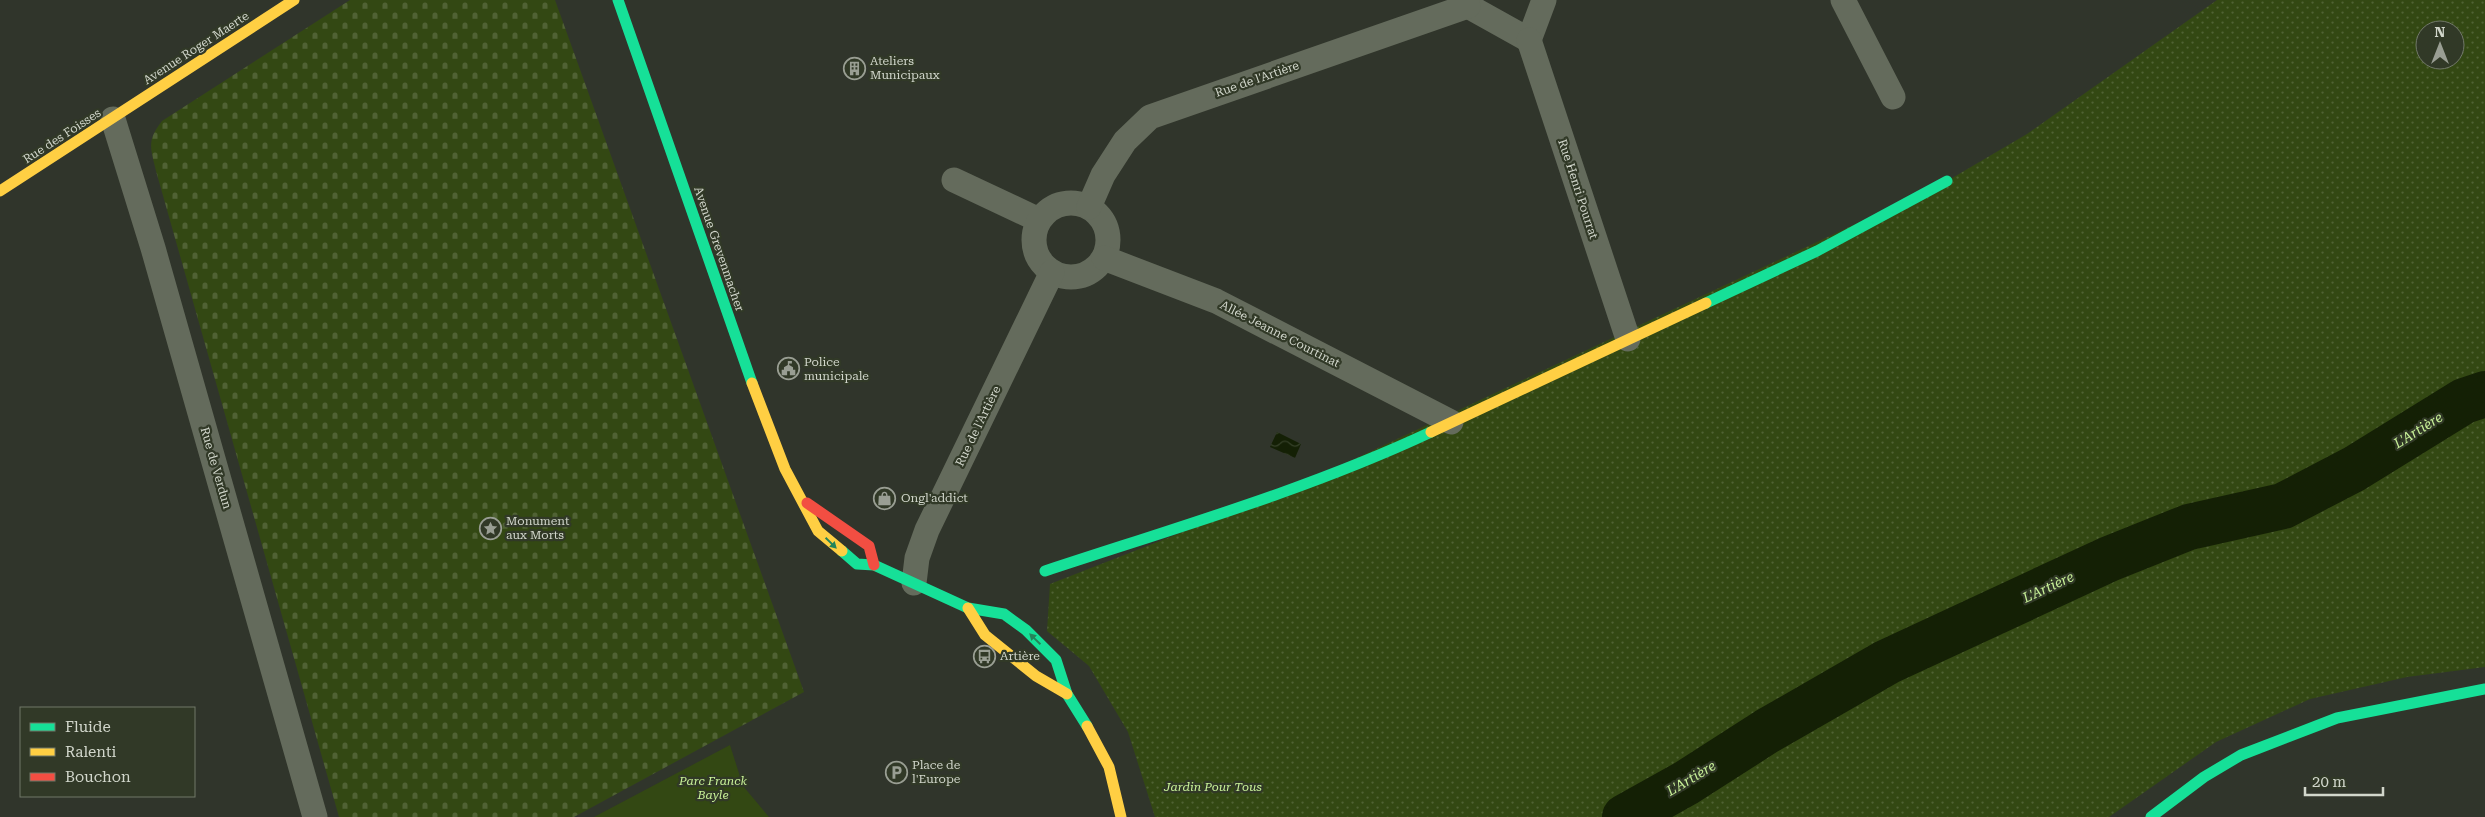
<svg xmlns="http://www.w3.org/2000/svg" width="2485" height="817" font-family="'Roboto Serif',serif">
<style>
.green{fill:#334813}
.cemetery{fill:url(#cemetery-stones)}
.garden{fill:url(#garden-dots);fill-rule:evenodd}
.water{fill:url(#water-waves)}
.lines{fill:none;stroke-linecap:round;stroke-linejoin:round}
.river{stroke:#142005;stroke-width:46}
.street{stroke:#646b5c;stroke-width:25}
.fast{stroke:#16e098;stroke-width:11}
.slow{stroke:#ffcf43;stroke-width:11}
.jam{stroke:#f24e42;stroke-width:11}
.oneway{fill:#25845a}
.labels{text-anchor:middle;stroke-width:4.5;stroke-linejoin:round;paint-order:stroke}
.street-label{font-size:12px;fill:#d1d6cb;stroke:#313927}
.poi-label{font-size:12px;fill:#d1d6cb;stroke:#313927;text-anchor:start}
.park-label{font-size:12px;font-style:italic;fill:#c9f299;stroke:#313927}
.water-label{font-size:14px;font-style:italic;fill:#c8f198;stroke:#313927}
</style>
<defs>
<pattern id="cemetery-stones" width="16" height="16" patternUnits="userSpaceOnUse" patternTransform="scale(1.25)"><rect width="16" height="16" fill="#334813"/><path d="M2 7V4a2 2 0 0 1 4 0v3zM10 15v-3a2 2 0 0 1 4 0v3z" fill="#506234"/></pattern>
<pattern id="garden-dots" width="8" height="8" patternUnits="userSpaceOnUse" patternTransform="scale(1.25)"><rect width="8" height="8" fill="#334813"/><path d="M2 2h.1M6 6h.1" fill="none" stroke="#506234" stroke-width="1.8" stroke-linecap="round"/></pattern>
<pattern id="water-waves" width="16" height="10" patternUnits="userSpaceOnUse" patternTransform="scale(1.25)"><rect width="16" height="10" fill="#142005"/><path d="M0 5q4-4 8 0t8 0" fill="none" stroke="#354028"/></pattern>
</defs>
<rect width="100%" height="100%" fill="#30352b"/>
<path class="green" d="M730,745l13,41 26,31h-175z"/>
<path class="cemetery" d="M350,0h205l249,692 -230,125h-235l-183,-646c-5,-22 -10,-30 6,-50z"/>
<path class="garden" d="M2217,0h268v667l-78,10 -97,22 -94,43 -107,75h-954l-27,-85 -39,-66 -42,-35 3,-47 230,-90 667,-313 80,-47zM2425,30h30v30h-30z"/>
<path class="water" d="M1277,432l24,12 -6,14 -25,-11z"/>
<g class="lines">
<path class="river" d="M1625,817l61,-34 81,-52 120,-69 222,-103 80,-32 94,-21 71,-37 110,-68 21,-7"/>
<g class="street">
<path d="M1471,0l-3,6 61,34 15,-40"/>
<path d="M1843,0l50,97"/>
<path d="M1529,40l99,299"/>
<path d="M113,119l40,129 162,569"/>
<path d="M954,180l85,40"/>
<circle cx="1071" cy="240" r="37"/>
<path d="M1089,207l14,-32 22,-34 25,-24 318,-111"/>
<path d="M1104,258l112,43 235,121"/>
<path d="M914,583l3,-25 10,-28 125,-258"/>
</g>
<g class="fast">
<path d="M618,0l134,383"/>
<path d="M1706,303l111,-52 130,-70"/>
<path d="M842,551l15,13 17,1 94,43 36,6 22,16 30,30 11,34 20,32"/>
<path d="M1045,571c130,-43 262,-81 386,-139"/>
<path d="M2151,817l53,-40 37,-22 96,-37 148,-29"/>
</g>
<g class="slow">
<path d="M0,191l294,-191"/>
<path d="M752,383l33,86 33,62 24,20"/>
<path d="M1431,432l275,-129"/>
<path d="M968,608l17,27 51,41 31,18"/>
<path d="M1087,726l22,41 12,50"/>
</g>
<path class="jam" d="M807,503l62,43 5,19"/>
</g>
<defs><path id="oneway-solid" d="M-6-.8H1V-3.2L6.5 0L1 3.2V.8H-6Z" transform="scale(1.25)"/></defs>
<g class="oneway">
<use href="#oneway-solid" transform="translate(831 543) rotate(44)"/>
<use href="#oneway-solid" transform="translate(1035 639) rotate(-136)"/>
</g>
<defs>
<symbol id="building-ring" viewBox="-11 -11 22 22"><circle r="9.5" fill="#313927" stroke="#999e93" stroke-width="1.5"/><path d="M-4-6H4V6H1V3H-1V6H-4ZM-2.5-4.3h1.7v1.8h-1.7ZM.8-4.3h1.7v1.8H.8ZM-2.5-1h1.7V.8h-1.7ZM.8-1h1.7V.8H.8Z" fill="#999e93"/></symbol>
<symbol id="civic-ring" viewBox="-11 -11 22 22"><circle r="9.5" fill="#313927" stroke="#999e93" stroke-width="1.5"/><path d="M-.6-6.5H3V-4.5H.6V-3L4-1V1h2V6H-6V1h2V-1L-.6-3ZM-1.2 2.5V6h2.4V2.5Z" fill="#999e93"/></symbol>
<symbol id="shop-ring" viewBox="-11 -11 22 22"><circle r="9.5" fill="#313927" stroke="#999e93" stroke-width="1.5"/><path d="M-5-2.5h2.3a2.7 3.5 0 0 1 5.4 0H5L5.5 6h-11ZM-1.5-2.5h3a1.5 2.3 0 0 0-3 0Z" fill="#999e93"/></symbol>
<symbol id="sight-ring" viewBox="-11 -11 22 22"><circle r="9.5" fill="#313927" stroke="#999e93" stroke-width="1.5"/><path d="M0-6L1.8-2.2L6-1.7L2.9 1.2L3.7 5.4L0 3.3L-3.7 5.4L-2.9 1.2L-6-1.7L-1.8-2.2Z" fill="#999e93"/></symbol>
<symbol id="bus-ring" viewBox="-11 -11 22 22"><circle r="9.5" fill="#313927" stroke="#999e93" stroke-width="1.5"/><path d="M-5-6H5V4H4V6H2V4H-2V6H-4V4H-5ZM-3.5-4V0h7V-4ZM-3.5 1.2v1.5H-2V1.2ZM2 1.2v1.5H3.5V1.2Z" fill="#999e93"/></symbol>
<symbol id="parking-ring" viewBox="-11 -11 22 22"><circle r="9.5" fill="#313927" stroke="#999e93" stroke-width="1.5"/><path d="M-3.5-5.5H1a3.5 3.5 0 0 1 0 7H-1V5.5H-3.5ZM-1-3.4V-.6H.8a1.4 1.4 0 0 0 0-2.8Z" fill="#999e93"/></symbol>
</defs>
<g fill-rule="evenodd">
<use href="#building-ring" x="842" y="56" width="25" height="25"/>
<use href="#civic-ring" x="776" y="356" width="25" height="25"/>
<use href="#shop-ring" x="872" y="486" width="25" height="25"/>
<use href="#sight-ring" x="478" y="516" width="25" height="25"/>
<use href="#bus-ring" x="972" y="644" width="25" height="25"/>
<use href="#parking-ring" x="884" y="760" width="25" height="25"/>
</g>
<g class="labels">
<g class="street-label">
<text transform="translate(196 48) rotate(-33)" y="4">Avenue Roger Maerte</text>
<text transform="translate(1257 79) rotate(-19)" y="4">Rue de l'Artière</text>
<text transform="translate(62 136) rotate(-33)" y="4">Rue des Foisses</text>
<text transform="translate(1578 189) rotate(72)" y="4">Rue Henri Pourrat</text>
<text transform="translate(719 249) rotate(71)" y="4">Avenue Grevenmacher</text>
<text transform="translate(1280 334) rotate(27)" y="4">Allée Jeanne Courtinat</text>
<text transform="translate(978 426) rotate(-64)" y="4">Rue de l'Artière</text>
<text transform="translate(216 468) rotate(74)" y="4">Rue de Verdun</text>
</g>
<g class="poi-label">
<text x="870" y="65">Ateliers<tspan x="870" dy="14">Municipaux</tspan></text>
<text x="804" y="366">Police<tspan x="804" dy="14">municipale</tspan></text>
<text x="901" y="502">Ongl'addict</text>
<text x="506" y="525">Monument<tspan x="506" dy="14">aux Morts</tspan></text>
<text x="1000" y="660">Artière</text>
<text x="912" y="769">Place de<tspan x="912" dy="14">l'Europe</tspan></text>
</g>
<g class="park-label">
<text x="713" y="785">Parc Franck<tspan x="713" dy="14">Bayle</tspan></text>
<text x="1213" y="791">Jardin Pour Tous</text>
</g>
<g class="water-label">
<text transform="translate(2418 430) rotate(-32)" y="5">L'Artière</text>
<text transform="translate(2048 587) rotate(-25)" y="5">L'Artière</text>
<text transform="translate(1691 778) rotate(-31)" y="5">L'Artière</text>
</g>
</g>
<rect x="20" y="707" width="175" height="90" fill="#313927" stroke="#717869"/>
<rect x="30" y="723" width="25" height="8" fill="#16e098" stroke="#717869"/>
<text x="65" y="732" font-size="15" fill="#d1d6cb">Fluide</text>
<rect x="30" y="748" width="25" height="8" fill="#ffcf43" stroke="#717869"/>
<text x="65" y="757" font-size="15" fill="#d1d6cb">Ralenti</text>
<rect x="30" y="773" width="25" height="8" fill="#f24e42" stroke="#717869"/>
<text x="65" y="782" font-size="15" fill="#d1d6cb">Bouchon</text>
<g transform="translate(2440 45)"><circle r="24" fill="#313927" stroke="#717869"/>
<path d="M0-4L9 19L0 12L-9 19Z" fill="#999e93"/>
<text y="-8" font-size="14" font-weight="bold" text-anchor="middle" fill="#d1d6cb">N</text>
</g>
<path d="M2305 787v8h78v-8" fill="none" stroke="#d1d6cb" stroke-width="2.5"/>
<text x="2312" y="787" font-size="15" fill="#d1d6cb" stroke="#313927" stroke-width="4" paint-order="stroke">20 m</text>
</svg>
